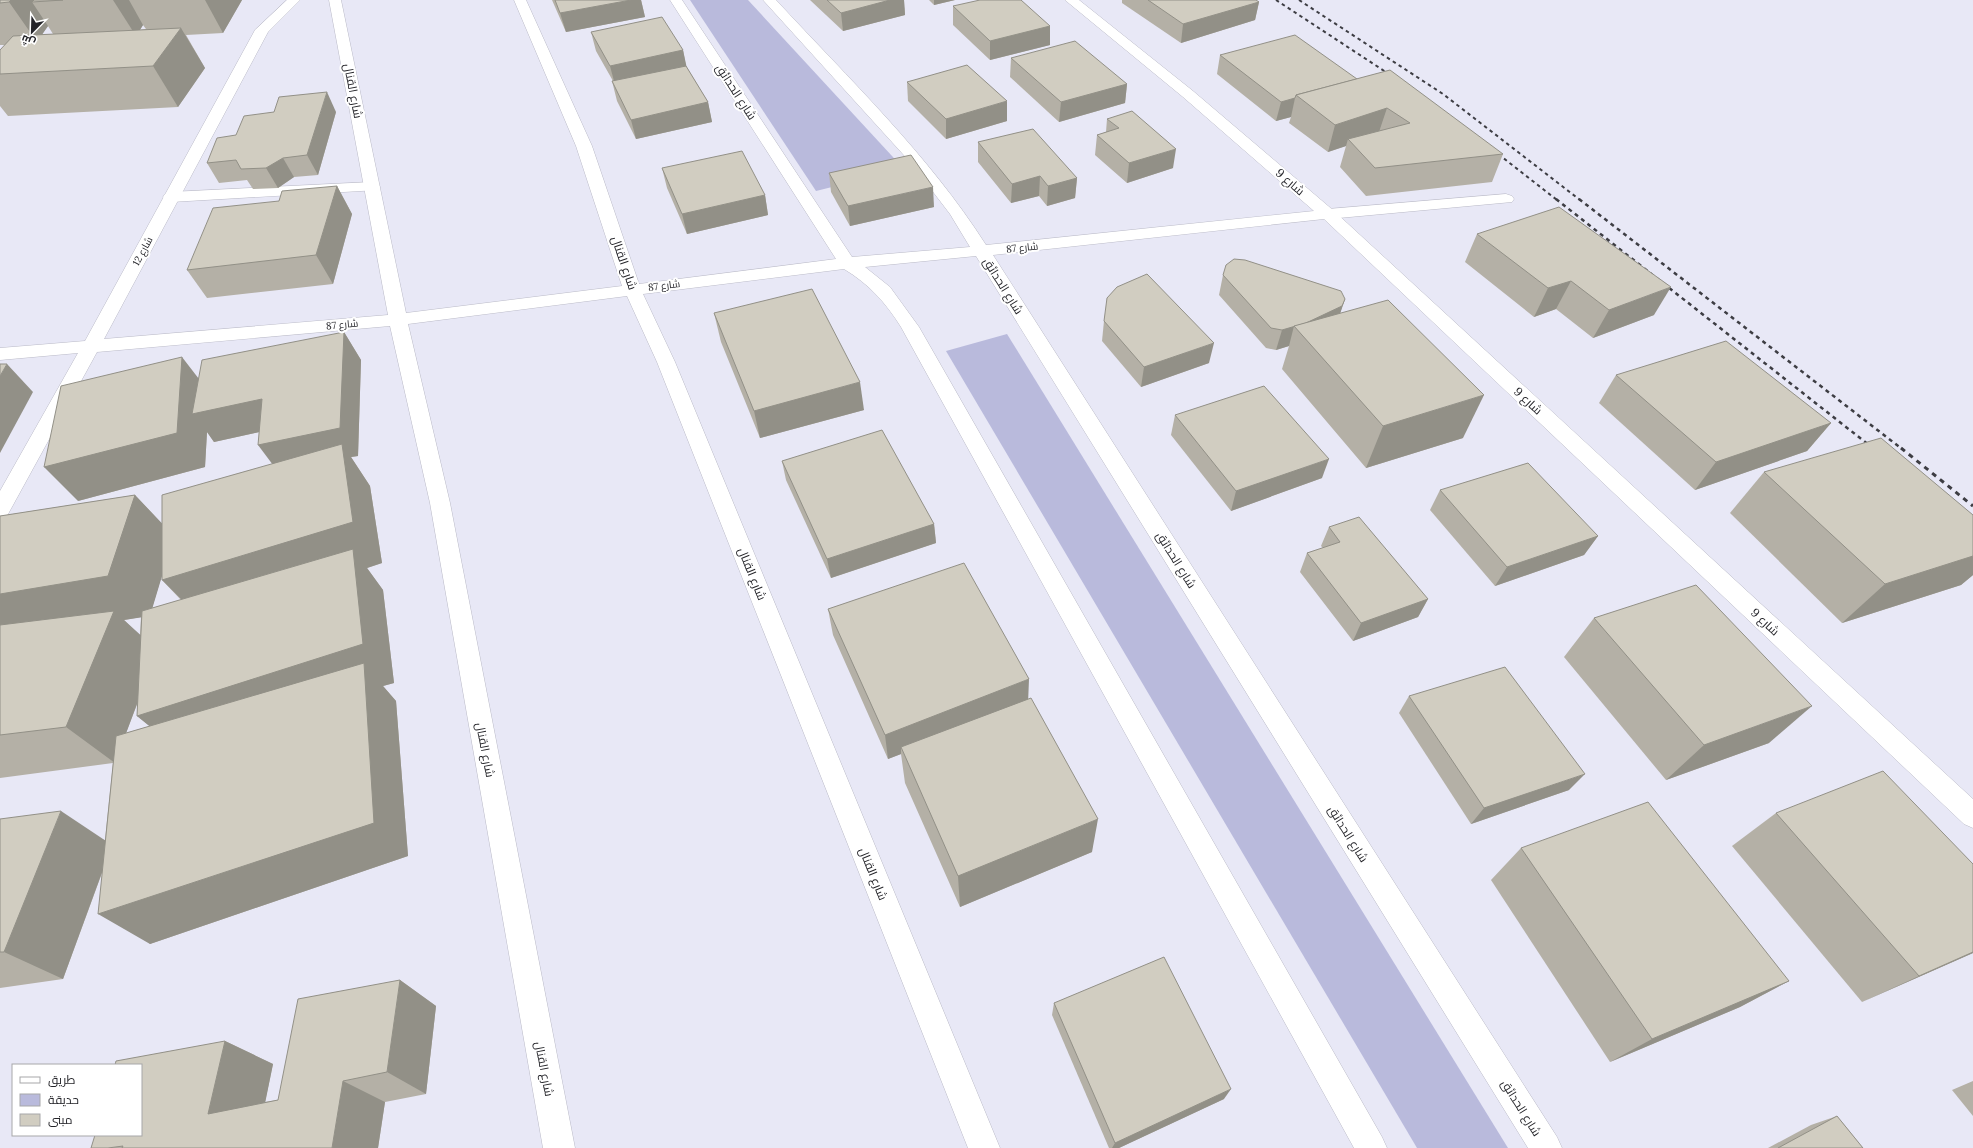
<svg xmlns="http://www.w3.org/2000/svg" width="1973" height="1148" font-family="Lora,Cairo,serif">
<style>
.green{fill:#b9badc}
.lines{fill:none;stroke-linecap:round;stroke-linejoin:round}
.service-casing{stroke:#babac7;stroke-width:1}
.pedestrian-casing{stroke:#babac7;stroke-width:1}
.minor-casing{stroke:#babac7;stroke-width:1}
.service{fill:#fff;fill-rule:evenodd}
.pedestrian{fill:#fff;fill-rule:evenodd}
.minor{fill:#fff;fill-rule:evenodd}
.rail-far2{stroke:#3d3d43;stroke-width:2;stroke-dasharray:3.5 3.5;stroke-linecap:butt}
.rail-far1{stroke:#3d3d43;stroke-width:2.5;stroke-dasharray:4 4;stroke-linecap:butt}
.rail{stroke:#3d3d43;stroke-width:3;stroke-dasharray:5 5;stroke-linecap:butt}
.wall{fill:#b4b0a6;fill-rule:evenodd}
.shaded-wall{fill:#929087}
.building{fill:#d1cdc1;stroke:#929087}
.labels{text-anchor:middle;stroke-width:4;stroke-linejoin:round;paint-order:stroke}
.far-street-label{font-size:10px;fill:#242429;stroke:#fff}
.street-label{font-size:12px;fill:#242429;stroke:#fff}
</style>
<rect width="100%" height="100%" fill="#e8e8f6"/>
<g class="green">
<path d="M690,0h58l156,169 -88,22z"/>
<path d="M1007,334l501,814h-91l-471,-797z"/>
</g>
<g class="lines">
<defs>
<path id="service" d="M372,182l6,2 2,3 -2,3 -207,12 -6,-2 -2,-3 2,-3 6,-2z"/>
<path id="pedestrian" d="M1506,194l6,2 2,3 -2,3 -184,17 -6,-2 -2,-3 2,-3 6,-2z"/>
<path id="minor" d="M287,0h13l-32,32 -164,307 284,-24 -59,-315h12l65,313 216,-27 -46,-140 -62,-146h12l66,146 47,138 197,-25 -166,-259h12l170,257 118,-10 -20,-33 -39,-51 -148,-163h13c73,79 152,154 210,245l328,-34 -131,-114 -118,-97h14l114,91 141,120 639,588v29l-9,-4 -640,-605 -331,36 564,882 5,11h-34l-552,-892 -111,11 25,20 29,40 463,810 5,11h-33l-453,-821c-15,-24 -32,-43 -57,-58l-201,25 32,68 325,786h-32l-311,-786 -30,-66 -219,28 42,179 125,645h-32l-113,-645 -40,-177 -293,26 -90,164 -7,2v-27l78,-138 -78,7v-12l85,-7 170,-311z"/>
</defs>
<use href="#service" class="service-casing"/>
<use href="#pedestrian" class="pedestrian-casing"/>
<use href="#minor" class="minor-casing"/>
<use href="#service" class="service"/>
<use href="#pedestrian" class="pedestrian"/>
<use href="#minor" class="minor"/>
<g class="rail-far2">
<path d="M1276,0l119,78"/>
<path d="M1299,0l144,94 137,106"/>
<path d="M1493,150l64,50"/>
</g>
<g class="rail-far1">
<path d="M1556,199l318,250"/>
<path d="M1579,199l323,250"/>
</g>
<g class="rail">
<path d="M1872,448l2,1"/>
<path d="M1901,448l72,58"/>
</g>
</g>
<g class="wall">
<path d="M0,0h242l-19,33 -37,2 19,33 -27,39 -170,9 -8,-10v-56l5,-5h-5zM143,25l3,4 -6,1zM48,26l5,8h-11z"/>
<path d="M552,0h89l4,17 -79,15z"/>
<path d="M810,0h94l1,15 -62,16z"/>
<path d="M929,0h26l-21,5z"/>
<path d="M1122,0h134l3,2 -4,18 -74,23 -59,-40z"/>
<path d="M953,6l97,20v19l-60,15 -37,-35z"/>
<path d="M591,32l92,18 3,16 22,36 4,20 -76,17 -19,-38 -5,-20h1l-17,-30z"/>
<path d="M1220,55l137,24 146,75 -11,28 -126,14 -26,-29 6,-21 -18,6 -39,-29 2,-6 -15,4 -59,-47z"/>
<path d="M1011,58l116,26 -2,19 -66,19 -49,-45z"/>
<path d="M907,82l100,39 -61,18 -38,-38z"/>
<path d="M336,112l-18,63 -24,2 -16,11 -25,1 -6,-9 -28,3 -12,-20 29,-28z"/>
<path d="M1107,119l66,49 -46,15 -32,-28 2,-20 9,-3z"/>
<path d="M978,142l99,36 -2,20 -28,8 -8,-10 -28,7 -33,-41z"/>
<path d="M662,168l103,27 3,20 -81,19 -20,-46z"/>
<path d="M829,173l105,34 -84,19 -19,-34z"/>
<path d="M337,186l15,28 -19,70 -126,14 -20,-28 92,-69z"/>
<path d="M1477,234l177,81 -61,23 -37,-29 -22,8 -69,-55z"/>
<path d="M1223,275l122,24 -5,14 123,125 -97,30 -84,-99 7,-23 -13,4 -10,-2 -47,-53z"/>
<path d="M714,313l150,97 -104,28 -39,-96z"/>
<path d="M1104,321l105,42 -68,24 -39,-46z"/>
<path d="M344,332l17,28 -3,96 -7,1 19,29 12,77 -15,5 16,22 11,93 -11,3 13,15 12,155 -258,88 -48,-71 -39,106 -63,9v-169l105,21 8,-77 -113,15v-262l135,-21 27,29 111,-60 -14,-32 -45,10 -7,-10 -2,35 -127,34 120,-123zM162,575v5l19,20 -29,8zM141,617l-1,19 -16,-16zM138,702l-1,14 13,10 -24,7z"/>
<path d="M1616,375l215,48 -24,28 -112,39 -96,-87z"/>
<path d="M1175,415l147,63 -91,33 -60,-76z"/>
<path d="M782,461l152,63 2,19 -105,35 -45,-98z"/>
<path d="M1764,472l209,43v60l-12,10 -119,38 -112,-110z"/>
<path d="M1440,490l158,46 -14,19 -89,31 -65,-76z"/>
<path d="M1329,527l99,72 -10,18 -65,24 -53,-69 7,-19 16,-5 -2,-2z"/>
<path d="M828,609l200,90 64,153 -132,55 -55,-124 -4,-29 -13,5 -55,-124z"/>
<path d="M1594,618l175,125 -103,37 -102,-123z"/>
<path d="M1409,696l160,94 -98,34 -72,-111z"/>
<path d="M1776,813l197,51v89l-111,49 -130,-156z"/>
<path d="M1521,848l268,133 -49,26 -130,55 -119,-182z"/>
<path d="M400,980l36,26 -10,88 -41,8 -7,46h-287l134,-107 48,23 -8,38 13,-2z"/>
<path d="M1054,1003l170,96 -105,49h-10l-57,-133z"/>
<path d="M1973,1081v35l-21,-26z"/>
<path d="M1837,1116l26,32h-95l43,-23z"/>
</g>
<g class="shaded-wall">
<path d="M11,0h52l-31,2 16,24 -11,16 -28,-40z"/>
<path d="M113,0h16l14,25 -7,11z"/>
<path d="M205,0h37l-19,33z"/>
<path d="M631,0h10l4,17 -79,15 -6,-19z"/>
<path d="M890,0h14l1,15 -62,16 -2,-18z"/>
<path d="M934,0h21l-21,5z"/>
<path d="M1259,2l-4,18 -74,23 2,-19z"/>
<path d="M1050,26v19l-60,15v-19z"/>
<path d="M181,28l24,40 -27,39 -25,-41z"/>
<path d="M683,50l4,19 -72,16 -5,-19z"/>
<path d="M1127,84l-2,19 -66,19 2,-20z"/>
<path d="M327,92l9,20 -18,63 -11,-20z"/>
<path d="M1295,98l-4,19 -15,4 5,-19z"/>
<path d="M1007,101v20l-61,18v-20z"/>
<path d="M708,102l4,20 -76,17 -5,-19z"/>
<path d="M1387,108l-9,27 -30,4 -2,7 -18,6 7,-27z"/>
<path d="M1176,149l-3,19 -46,15 2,-20z"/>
<path d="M283,158l11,19 -16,11 -12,-20z"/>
<path d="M1040,176l-1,20 -28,7 1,-19z"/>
<path d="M1077,178l-2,20 -28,8 1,-20z"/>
<path d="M337,186l15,28 -19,70 -17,-29z"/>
<path d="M933,187l1,20 -84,19 -2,-20z"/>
<path d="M765,195l3,20 -81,19 -5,-20z"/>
<path d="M1571,281l-15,28 -22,8 14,-29z"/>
<path d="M1671,287l-17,28 -61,23 16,-28z"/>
<path d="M1345,299l-9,27 -30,-3z"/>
<path d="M1294,326l-5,20 -13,4 6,-20z"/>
<path d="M344,332l17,28 -3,96 -7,1 19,29 12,77 -15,5 16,22 11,93 -11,3 13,15 12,155 -258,88 -52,-30 83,-162 -44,-36 65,-96 -40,-40 117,-107 -21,-28z"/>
<path d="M1214,343l-5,20 -68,24 3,-20z"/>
<path d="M182,357l27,35 53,7 20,28 -68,15 -7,-10 -2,35 -127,34 -34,-34z"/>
<path d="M7,364l26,28 -33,61v-77z"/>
<path d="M860,382l4,28 -104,28 -6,-27z"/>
<path d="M1484,395l-21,43 -97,30 17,-42z"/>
<path d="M1831,423l-24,28 -112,39 21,-28z"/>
<path d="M1329,459l-7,19 -91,33 5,-20z"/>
<path d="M135,495l39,41 -24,80 -26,4 33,30 -42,113 -49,-36 -66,-86v-47z"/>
<path d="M934,524l2,19 -105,35 -4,-19z"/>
<path d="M1598,536l-14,19 -89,31 12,-19z"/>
<path d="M1973,556v19l-12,10 -119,38 43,-39z"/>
<path d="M1428,599l-10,18 -65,24 8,-18z"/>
<path d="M1029,679l-1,25 -127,43v7l-13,5 -3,-24z"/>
<path d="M1812,706l-43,37 -103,37 38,-35z"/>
<path d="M1585,774l-16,16 -98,34 13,-16z"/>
<path d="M61,811l51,34 -49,134 -59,-27z"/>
<path d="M1098,819l-6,33 -132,55 -2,-31z"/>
<path d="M1973,952v1l-111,49 57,-26z"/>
<path d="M400,980l36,26 -10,88 -39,-22z"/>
<path d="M1789,981l-49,26 -130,55 42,-23z"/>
<path d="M225,1041l48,23 -14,69 -51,-19z"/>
<path d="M343,1081l42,21 -7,46h-46z"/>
<path d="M1231,1089l-7,10 -105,49h-7l3,-5z"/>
</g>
<g class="building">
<path d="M0,0h11l-2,2 -9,1z"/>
<path d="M34,0h29l-31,2z"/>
<path d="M555,0h76l-71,13z"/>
<path d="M827,0h63l-49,13z"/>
<path d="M980,0h41l29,26 -60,15 -37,-35z"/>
<path d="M1148,0h108l3,2 -76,22z"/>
<path d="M662,17l21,33 -73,16 -19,-34z"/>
<path d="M181,28l-28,38 -153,8v-24l13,-14z"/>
<path d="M1295,35l62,44 -61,16 -1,3 -14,4 -61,-47z"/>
<path d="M1075,41l52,43 -66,18 -50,-44z"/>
<path d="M967,65l40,36 -61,18 -39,-37z"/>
<path d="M686,66l22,36 -77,18 -19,-39z"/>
<path d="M1390,70l113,84 -128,14 -27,-29 62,-16 -23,-15 -52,17 -39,-30z"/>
<path d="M327,92l-20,63 -24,3 -17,10 -25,1 -5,-9 -29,3 10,-25 19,-3 8,-19 30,-4 5,-15z"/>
<path d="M1132,111l44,38 -47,14 -32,-28 22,-7 -12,-9z"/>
<path d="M1033,129l44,49 -29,8 -8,-10 -28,8 -34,-42z"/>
<path d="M742,151l23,44 -83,19 -20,-46z"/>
<path d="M911,155l22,32 -85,19 -19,-33z"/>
<path d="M337,186l-21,69 -129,15 26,-62 66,-7 3,-10z"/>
<path d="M1559,207l112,80 -62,23 -38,-29 -23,7 -71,-54z"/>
<path d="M1234,259l11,1 96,31 4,8 -3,7 -36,17 -24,7 -11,-2 -48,-53 3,-10z"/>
<path d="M1147,274l67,69 -70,24 -40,-46 3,-23 10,-11z"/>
<path d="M812,289l48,93 -106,29 -40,-98z"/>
<path d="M1388,300l96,95 -101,31 -89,-100z"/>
<path d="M344,332l-4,96 -82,17 4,-46 -70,15 10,-54z"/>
<path d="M1726,341l105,82 -115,39 -100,-87z"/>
<path d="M182,357l-5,76 -133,34 17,-81z"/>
<path d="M0,364h7l-7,12z"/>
<path d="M1264,386l65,73 -93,32 -61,-76z"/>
<path d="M882,430l52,94 -107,35 -45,-98z"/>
<path d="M1881,438l92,77v41l-88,28 -121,-112z"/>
<path d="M342,444l11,78 -191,58v-85z"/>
<path d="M1528,463l70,73 -91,31 -67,-77z"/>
<path d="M135,495l-27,81 -108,18v-78z"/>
<path d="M1359,517l69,82 -67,24 -54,-70 33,-11 -11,-15z"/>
<path d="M353,549l10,95 -226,72 5,-105z"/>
<path d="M964,563l65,116 -144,56 -57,-126z"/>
<path d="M1696,585l116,121 -108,39 -110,-127z"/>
<path d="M114,611l-48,116 -66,8v-110z"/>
<path d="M364,663l10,160 -276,91 18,-178z"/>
<path d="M1505,667l80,107 -101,34 -75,-112z"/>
<path d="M1031,698l67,121 -140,57 -57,-129z"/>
<path d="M1883,771l90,93v88l-54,24 -143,-163z"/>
<path d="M1648,802l141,179 -137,58 -131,-191z"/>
<path d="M61,811l-57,141h-4v-133z"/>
<path d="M1164,957l67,132 -116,54 -61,-140z"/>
<path d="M400,980l-13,92 -44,9 -11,67h-210l1,-2 -15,2h-17l4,-13h46v-70h-26l1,-4 109,-20 -17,73 70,-14 20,-101z"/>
<path d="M1837,1116l26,32h-85z"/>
</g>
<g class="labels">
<g class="far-street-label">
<text transform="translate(1022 247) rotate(-6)" y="4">شارع 87</text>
<text transform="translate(142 251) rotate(-62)" y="4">شارع 12</text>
<text transform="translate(664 285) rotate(-7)" y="4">شارع 87</text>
<text transform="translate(342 324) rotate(-5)" y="4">شارع 87</text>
</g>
<g class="street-label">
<text transform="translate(353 91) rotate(79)" y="4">شارع القنال</text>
<text transform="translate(736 92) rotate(57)" y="4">شارع الحدائق</text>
<text transform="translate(1290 182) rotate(41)" y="4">شارع 9</text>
<text transform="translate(624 263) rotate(71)" y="4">شارع القنال</text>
<text transform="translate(1003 286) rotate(58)" y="4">شارع الحدائق</text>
<text transform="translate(1528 401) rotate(43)" y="4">شارع 9</text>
<text transform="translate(1176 560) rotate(58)" y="4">شارع الحدائق</text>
<text transform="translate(752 574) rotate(68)" y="4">شارع القنال</text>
<text transform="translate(1765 622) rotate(43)" y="4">شارع 9</text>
<text transform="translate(485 750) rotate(79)" y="4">شارع القنال</text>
<text transform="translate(1348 834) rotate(58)" y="4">شارع الحدائق</text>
<text transform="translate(873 874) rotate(68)" y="4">شارع القنال</text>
<text transform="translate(544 1069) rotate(79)" y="4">شارع القنال</text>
<text transform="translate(1521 1108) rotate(58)" y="4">شارع الحدائق</text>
</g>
</g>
<rect x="12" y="1064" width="130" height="72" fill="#ffffff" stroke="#a7a7a9"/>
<rect x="20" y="1077" width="20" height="6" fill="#ffffff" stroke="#a7a7a9"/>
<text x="48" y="1084" font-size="12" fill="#242429">طريق</text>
<rect x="20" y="1094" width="20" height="12" fill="#b9badc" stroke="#a7a7a9"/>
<text x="48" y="1104" font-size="12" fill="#242429">حديقة</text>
<rect x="20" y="1114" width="20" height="12" fill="#d1cdc1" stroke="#a7a7a9"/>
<text x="48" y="1124" font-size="12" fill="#242429">مبنى</text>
<g transform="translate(32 32) rotate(203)" stroke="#ffffff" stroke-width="3" paint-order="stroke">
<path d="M0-3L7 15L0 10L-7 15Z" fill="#242429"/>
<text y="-6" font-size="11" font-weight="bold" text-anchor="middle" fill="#242429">ش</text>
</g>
</svg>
